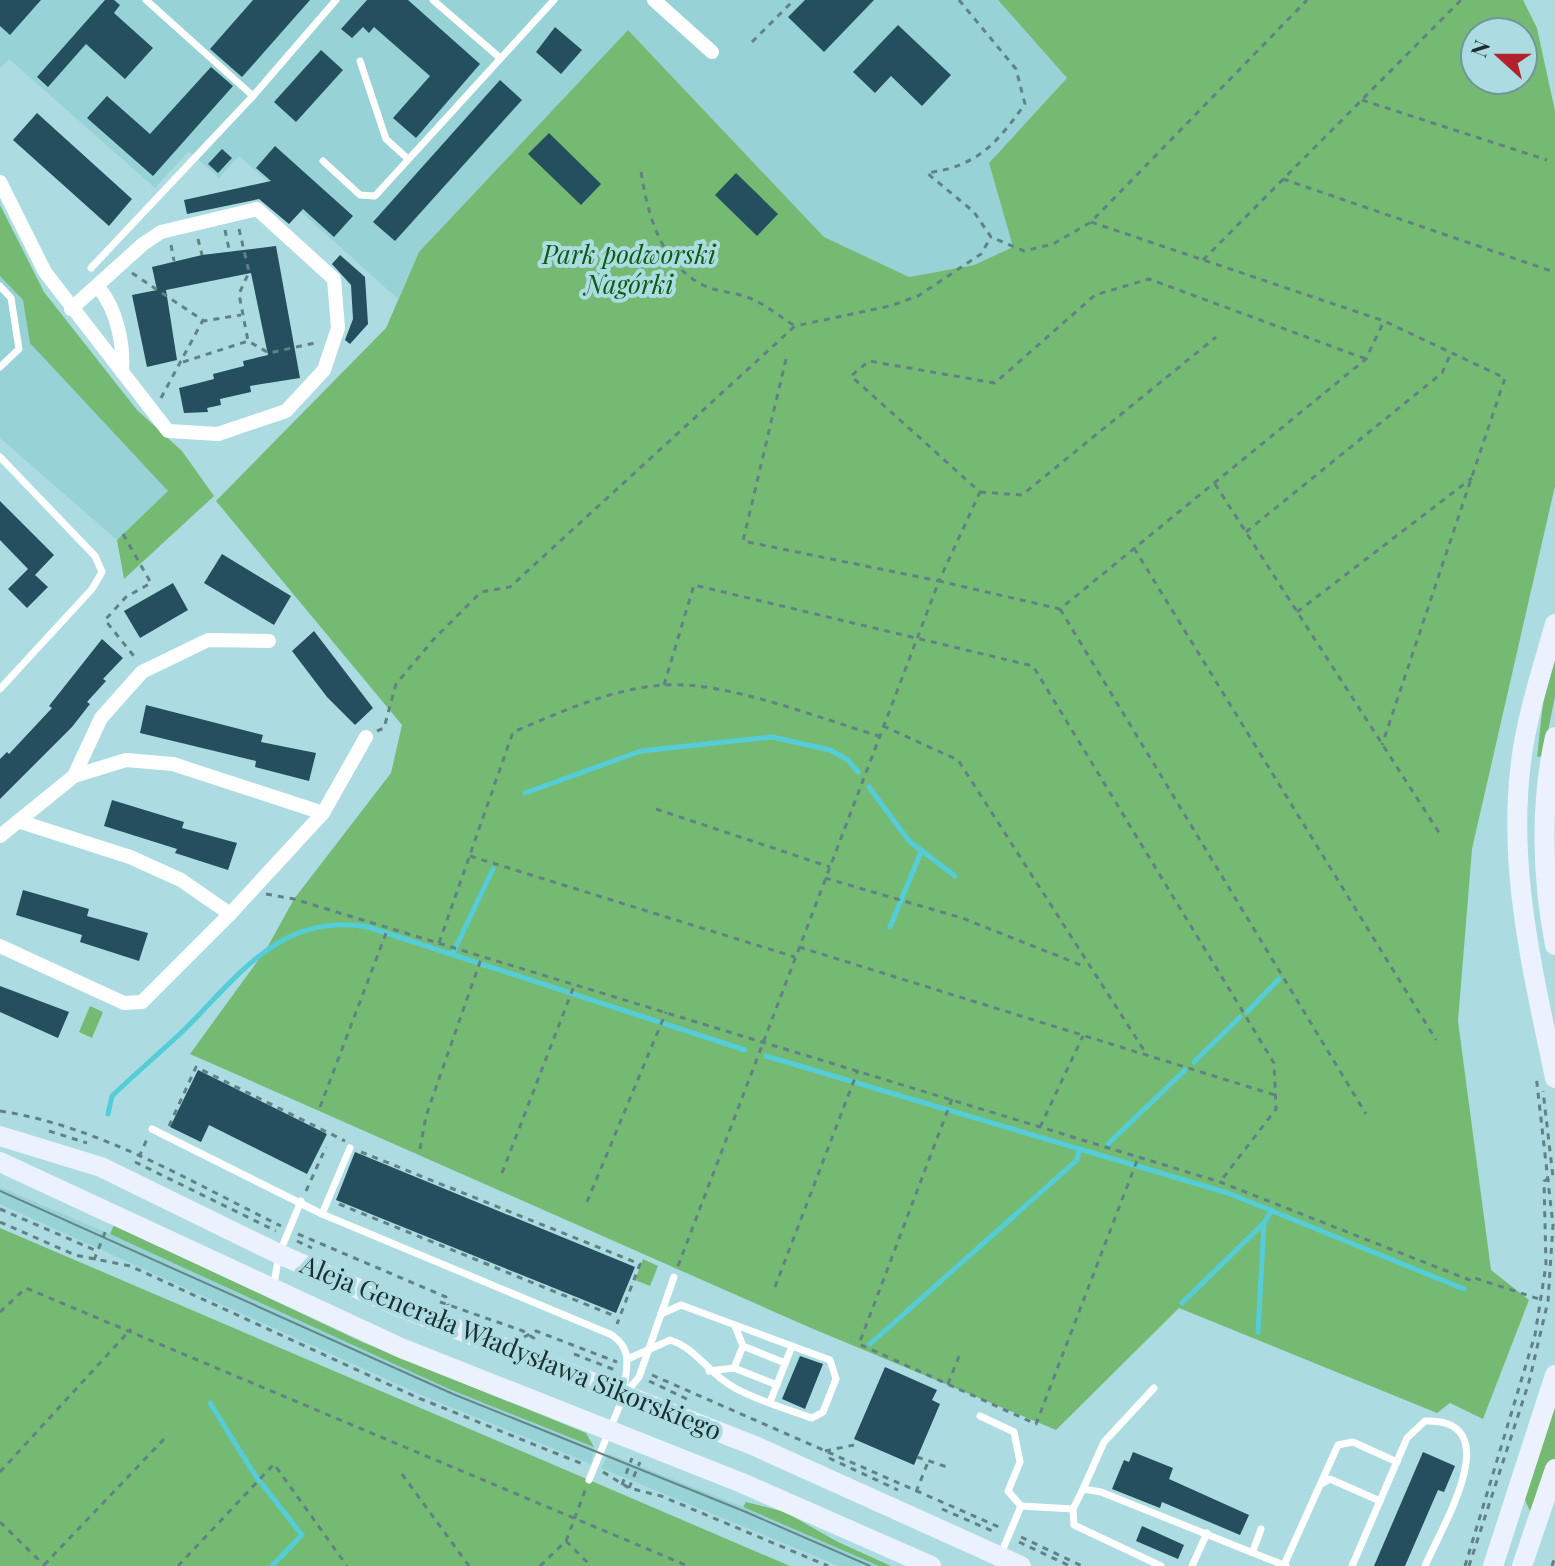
<svg xmlns="http://www.w3.org/2000/svg" width="1555" height="1566" font-family="'Playfair Display',serif">
<style>
.built{fill:#97d2d7}
.green{fill:#75ba73;fill-rule:evenodd}
.lines{fill:none;stroke-linecap:round;stroke-linejoin:round}
.stream{stroke:#55cdd8;stroke-width:5}
.building{fill:#244f5e}
.path{stroke:#618285;stroke-width:3;stroke-dasharray:6 6;stroke-linecap:butt}
.service{stroke:#fff;stroke-width:7}
.minor{stroke:#fff;stroke-width:14}
.secondary{stroke:#ebf1fd;stroke-width:20}
.tram{stroke:#648689;stroke-width:2}
.labels{text-anchor:middle;stroke-width:8;stroke-linejoin:round;paint-order:stroke}
.park-label{font-size:26px;font-style:italic;fill:#095d11;stroke:#acdce1}
.street-label{font-size:26px;fill:#1a2d2f;stroke:#acdce1}
</style>
<rect width="100%" height="100%" fill="#acdce1"/>
<g class="built">
<path d="M0,0h998l69,78 -78,85 24,84 -39,18 -66,12 -84,-40 -196,-207 -209,222 -21,47 -159,-143 -20,22 -30,-27 -34,37 -146,-129 -9,9z"/>
<path d="M0,269l187,220 -70,51 -117,-102z"/>
<path d="M0,1187l207,89 242,113 145,58 -3,17 -165,-67 -426,-193z"/>
<path d="M609,1454l134,53 136,59h-40l-238,-98z"/>
</g>
<g class="green">
<path d="M998,0h525l14,28 18,83v375l-83,363 -14,172 33,249 38,30 -46,119 -33,-16 -13,10 -258,-105 -123,122 -245,-102 -621,-274 77,-106 27,-49 97,-126 11,-48 -186,-224 170,-173 33,-76 209,-222 196,207 85,40 65,-12 39,-18 -24,-84 78,-85zM1475,32h48v48h-48z"/>
<path d="M0,205l44,87 93,118 45,41 32,45 -90,83 -7,-39 51,-49 -138,-148 -7,-43 -23,-24z"/>
<path d="M1555,660v36l-12,60 -6,1 6,-54z"/>
<path d="M90,1006l13,6 -11,26 -13,-6z"/>
<path d="M114,1225l248,117 224,91 8,14 -145,-58 -339,-155z"/>
<path d="M0,1228l790,338h-790z"/>
<path d="M643,1259l15,7 -8,20 -15,-6z"/>
<path d="M1555,1375v94l-25,42 -11,-24z"/>
<path d="M746,1502l39,10 53,30 53,24h-12l-136,-59z"/>
</g>
<g class="lines">
<g class="stream">
<path d="M869,787l40,54 46,35"/>
<path d="M525,793l116,-42 131,-14 58,13 18,10 10,12"/>
<path d="M890,927l31,-75"/>
<path d="M452,955l41,-86"/>
<path d="M1247,1012l32,-33"/>
<path d="M766,1056l462,137 236,96"/>
<path d="M1194,1062l46,-45"/>
<path d="M108,1114l4,-18c24,-23 49,-44 73,-67 55,-55 97,-117 183,-102l377,123"/>
<path d="M1108,1144l77,-74"/>
<path d="M1182,1303l82,-80 8,-13"/>
<path d="M1258,1332l6,-109"/>
<path d="M870,1344l207,-184 2,-10"/>
<path d="M210,1403l45,72 47,60 -30,31"/>
</g>
</g>
<g class="building">
<path d="M0,0h41l-31,35 -10,-9z"/>
<path d="M105,0h9l6,5 -6,8 39,35 -28,31 -39,-35 -38,43 -11,-10z"/>
<path d="M253,0h57l-68,77 -32,-28z"/>
<path d="M367,0h41l72,64 -64,74 -23,-20 37,-42 -56,-49 -5,6 -6,-6 -11,11 -11,-9z"/>
<path d="M805,0h69l-50,52 -36,-35z"/>
<path d="M898,25l53,50 -29,31 -31,-30 -16,17 -22,-21z"/>
<path d="M555,27l27,23 -21,24 -25,-22z"/>
<path d="M321,50l22,20 -47,52 -22,-20z"/>
<path d="M211,67l22,19 -80,90 -66,-58 20,-22 43,38z"/>
<path d="M500,80l22,20 -127,141 -22,-19z"/>
<path d="M37,113l95,86 -23,27 -96,-86z"/>
<path d="M549,133l52,51 -20,21 -53,-51z"/>
<path d="M275,146l78,70 -19,21 -31,-28 -14,15 -30,-25 -72,15 -3,-14 87,-19 -15,-13z"/>
<path d="M222,149l10,9 -14,15 -10,-9z"/>
<path d="M736,173l42,41 -21,22 -42,-41z"/>
<path d="M276,246l24,132 -50,8 1,6 -31,7 1,6 -14,3 1,4 -24,1 -5,-25 35,-9 -1,-5 31,-8 -1,-5 25,-6 -17,-82 -85,17 11,70 -30,7 -15,-72 25,-5 -5,-23 50,-12z"/>
<path d="M340,255l25,22 3,47 -18,20 -5,-4 8,-21 -2,-34 -19,-21z"/>
<path d="M0,501l54,54 -19,20 13,12 -21,21 -19,-19 20,-20 -28,-29z"/>
<path d="M222,554l69,42 -17,29 -70,-42z"/>
<path d="M173,583l15,27 -48,28 -16,-27z"/>
<path d="M314,631l59,77 -18,17 -28,-28 -35,-46z"/>
<path d="M102,639l21,19 -20,21 3,2 -19,21 3,2 -18,23 -72,72v-40l7,-7 2,2 43,-46 -3,-2z"/>
<path d="M146,705l117,30 -2,7 55,11 -7,28 -54,-14 1,-6 -116,-28z"/>
<path d="M112,800l72,22 -2,6 55,15 -9,27 -53,-17 2,-4 -73,-23z"/>
<path d="M23,890l66,19 -2,7 61,17 -9,28 -59,-19 2,-7 -66,-20z"/>
<path d="M0,986l69,26 -11,26 -58,-26z"/>
<path d="M198,1070l129,64 -20,40 -98,-49 -8,17 -31,-15z"/>
<path d="M355,1152l280,115 -19,46 -280,-113z"/>
<path d="M800,1356l23,8 -18,45 -23,-10z"/>
<path d="M885,1367l52,23 -5,10 8,4 -26,61 -60,-26z"/>
<path d="M1133,1452l40,16 -4,11 80,36 -9,20 -78,-33 -2,6 -48,-19 12,-29 5,2z"/>
<path d="M1423,1452l32,14 -11,26 -6,-2 -33,76h-31z"/>
<path d="M1142,1526l42,19 -6,14 -42,-18z"/>
</g>
<g class="lines">
<g class="path">
<path d="M959,0l57,69 9,35c-29,40 -47,62 -98,69l47,39 17,25 33,14 29,-7 38,-22 216,-222"/>
<path d="M752,42l42,-42"/>
<path d="M1362,100l185,60"/>
<path d="M641,172c7,44 20,93 64,114 13,6 29,6 42,11 17,6 33,20 48,29"/>
<path d="M1283,179l271,93"/>
<path d="M1091,222l293,99 121,57 -123,367"/>
<path d="M239,229l10,43 -10,22 9,47 21,12 50,-11"/>
<path d="M225,230l4,19"/>
<path d="M198,239l4,16"/>
<path d="M171,245l3,16"/>
<path d="M1203,260l258,-260"/>
<path d="M132,273l72,48 37,-6"/>
<path d="M786,359l-43,182 196,40 41,-89 -129,-116 18,-15 126,22 100,-88 54,-16 217,80"/>
<path d="M183,362l65,-21"/>
<path d="M161,398l42,-78"/>
<path d="M1215,484l225,350"/>
<path d="M980,492l42,3 194,-158"/>
<path d="M1246,532l196,-159 9,-20"/>
<path d="M123,534l28,49 -25,14 -21,23 32,40"/>
<path d="M1134,548l302,492"/>
<path d="M1060,609l306,505"/>
<path d="M1297,612l175,-134"/>
<path d="M664,685l30,-100 339,81 241,397 2,46 -56,73"/>
<path d="M883,726l75,34 189,295"/>
<path d="M377,731l7,-3 12,-44 38,-45 47,-47 29,-5 285,-261 95,-20 28,-10 63,-42 10,-17"/>
<path d="M656,809l174,58"/>
<path d="M470,856l325,101"/>
<path d="M825,878l137,40 124,49"/>
<path d="M266,894l28,5 926,283 252,99 3,-3 67,22"/>
<path d="M439,943l74,-211c48,-20 99,-44 152,-47 62,-4 153,33 214,51"/>
<path d="M799,947l476,148"/>
<path d="M952,1099l-93,245 177,80 102,-266"/>
<path d="M320,1107l68,-179"/>
<path d="M0,1111c99,15 191,71 281,115"/>
<path d="M169,1126l27,-59 149,74"/>
<path d="M1040,1127l43,-91"/>
<path d="M49,1131l38,12"/>
<path d="M420,1149l6,-33 56,-160"/>
<path d="M361,1152l279,112 -23,60"/>
<path d="M139,1157l8,-18"/>
<path d="M135,1162l141,69"/>
<path d="M502,1173l72,-187"/>
<path d="M306,1191l20,-44"/>
<path d="M587,1202l79,-190"/>
<path d="M339,1204l278,113"/>
<path d="M0,1209l97,42"/>
<path d="M0,1222l75,33 55,11 286,131 169,68"/>
<path d="M298,1234l148,63 2,8"/>
<path d="M297,1241l15,7"/>
<path d="M94,1260l12,-30"/>
<path d="M678,1266l261,-685 121,28 306,-250 18,-38"/>
<path d="M775,1287l83,-217"/>
<path d="M440,1302l83,29 17,11"/>
<path d="M0,1312l26,-24 662,278"/>
<path d="M524,1337l12,-6 81,31"/>
<path d="M574,1354l41,16"/>
<path d="M652,1375l347,152"/>
<path d="M649,1381l40,19"/>
<path d="M948,1384l13,-33"/>
<path d="M825,1451l29,-6"/>
<path d="M917,1457l33,11"/>
<path d="M829,1458l69,32"/>
<path d="M0,1472l131,-143"/>
<path d="M603,1472l26,16 32,8 167,70"/>
<path d="M402,1474l67,92"/>
<path d="M622,1485l10,-27"/>
<path d="M629,1488l11,-26"/>
<path d="M916,1492l12,-30"/>
<path d="M942,1509l55,24"/>
<path d="M0,1522l45,44"/>
<path d="M1021,1537l61,29"/>
<path d="M566,1541l25,25"/>
<path d="M1019,1542l51,24"/>
<path d="M44,1565l120,-126"/>
<path d="M178,1566l96,-102 73,102"/>
<path d="M540,1566l26,-25 20,-53"/>
<path d="M1465,1566l70,-231 11,-70 -2,-84 9,-4 -10,-86"/>
<path d="M1469,1566l60,-184 19,-81 5,-76 -17,-150"/>
<path d="M1552,1566l3,-9"/>
</g>
<g class="service">
<path d="M146,0l107,96"/>
<path d="M433,0l66,57"/>
<path d="M360,61l26,78 22,20"/>
<path d="M323,161l37,34 15,1 179,-196"/>
<path d="M91,268l162,-172 83,-96"/>
<path d="M0,286l11,12 8,51 -19,18"/>
<path d="M0,457l95,99 7,16 -10,17 -92,100"/>
<path d="M152,1129l170,85 290,121c23,16 13,34 12,58"/>
<path d="M322,1214l28,-66"/>
<path d="M274,1284l5,-30 22,-53"/>
<path d="M743,1346l42,17"/>
<path d="M630,1358l40,-18c28,9 38,34 65,48 23,13 52,21 77,30l11,-6 13,-33 -6,-19 -149,-55 -20,9"/>
<path d="M734,1368l43,17"/>
<path d="M709,1371l25,-3 9,-22 -8,-20"/>
<path d="M770,1402l22,-56"/>
<path d="M980,1416l34,16 6,30 -12,29 13,15"/>
<path d="M589,1480l35,-85 15,-18 35,-100"/>
<path d="M1323,1483l7,-4 50,22"/>
<path d="M1083,1489l21,-47 50,-54"/>
<path d="M1021,1506l52,3"/>
<path d="M1253,1551l8,-22"/>
<path d="M1000,1556l21,-50"/>
<path d="M1284,1565l54,-120 15,-3 44,20"/>
<path d="M1161,1566l-87,-41 -1,-16 10,-20 18,3 185,74"/>
<path d="M1192,1566l15,-33"/>
<path d="M1352,1566l55,-128 18,-17c85,-3 16,107 0,145"/>
</g>
<g class="minor">
<path d="M654,0l58,52"/>
<path d="M0,182l45,90 123,159 50,3 68,-23 38,-41 14,-42 -4,-49 -77,-70 -96,23 -18,12 -72,65"/>
<path d="M98,287c19,22 26,57 24,85"/>
<path d="M74,776l52,-16 47,4 150,49 -93,101"/>
<path d="M323,813l43,-76"/>
<path d="M0,836l74,-60 27,-58 41,-46 66,-32 61,1"/>
<path d="M0,946l124,57 18,-1 88,-88 -49,-34 -51,-23 -112,-36"/>
</g>
<g class="secondary">
<path d="M1555,624c-11,39 -24,78 -31,118 -20,114 8,225 31,336"/>
<path d="M1555,737c-15,67 -13,141 0,208"/>
<path d="M0,1136l101,31 178,87 121,53 355,139 266,120"/>
<path d="M0,1162l401,186 341,135 189,83"/>
<path d="M1493,1566l62,-191"/>
<path d="M1522,1566l33,-97"/>
</g>
<path class="tram" d="M0,1191l453,203 293,118 124,54"/>
</g>
<g class="labels">
<g class="park-label">
<text x="629" y="264">Park podworski<tspan x="629" dy="30">Nagórki</tspan></text>
</g>
<g class="street-label">
<text transform="translate(511 1348) rotate(22)" y="9">Aleja Generała Władysława Sikorskiego</text>
</g>
</g>
<g transform="translate(1499 56) rotate(291)"><circle r="38" fill="#acdce1" stroke="#72969a" stroke-width="2"/>
<path d="M0-6L14 30L0 20L-14 30Z" fill="#b3222c"/>
<text y="-12" font-size="22" font-weight="bold" text-anchor="middle" fill="#1a2d2f">N</text>
</g>
</svg>
